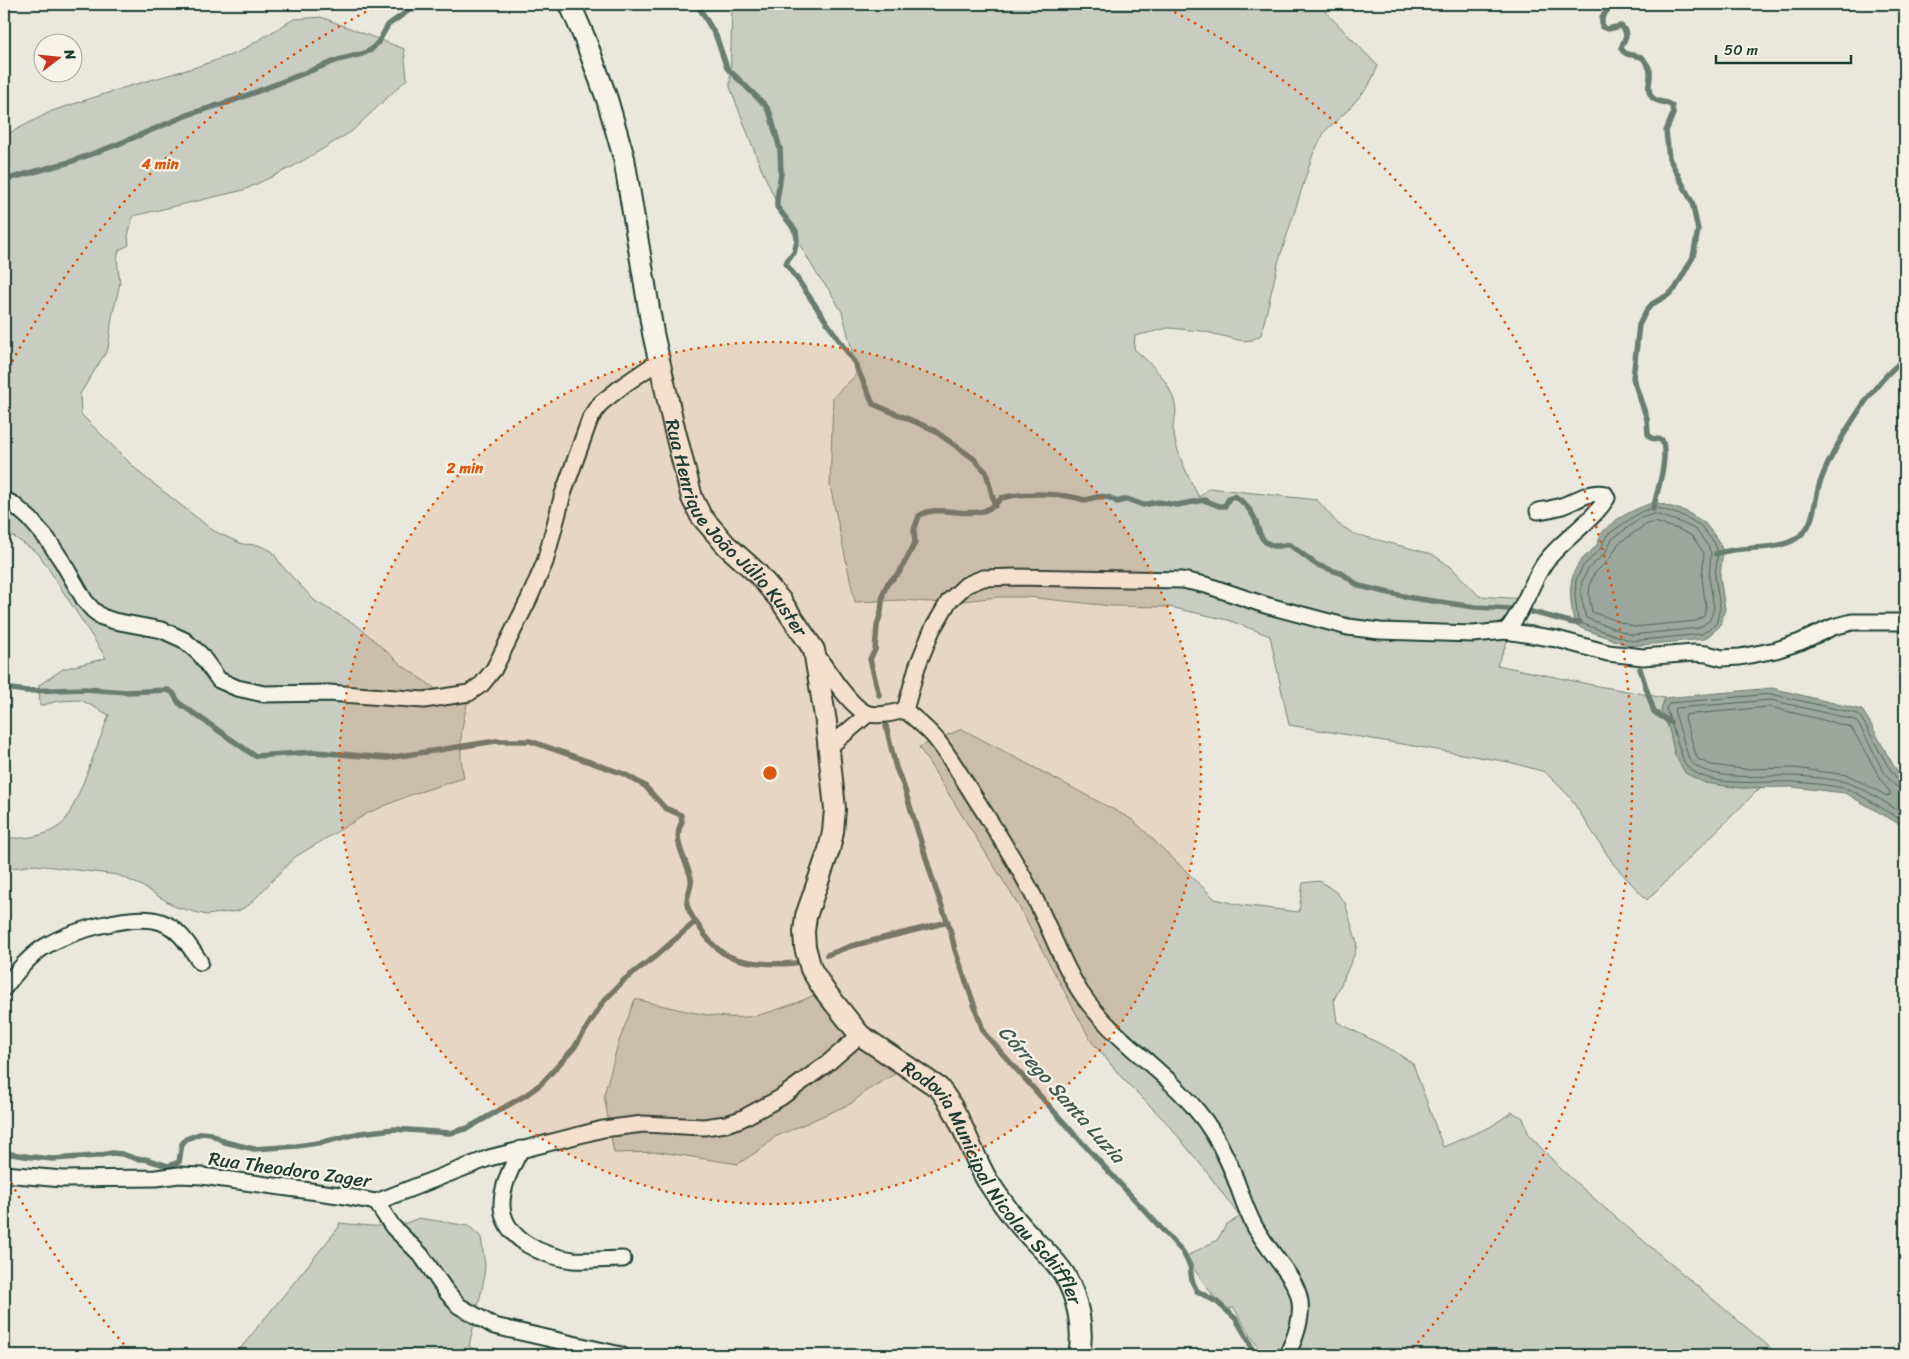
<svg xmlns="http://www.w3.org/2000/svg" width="1909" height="1359" font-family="Sriracha,sans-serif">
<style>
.green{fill:#c8ccc1;stroke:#74847a}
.water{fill:#9ca69c;stroke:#6a7c72}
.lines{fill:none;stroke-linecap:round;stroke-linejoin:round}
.shore{stroke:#51675e;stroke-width:1}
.stream{stroke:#6a7c72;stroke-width:5.5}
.street-casing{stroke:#1f3d34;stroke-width:19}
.secondary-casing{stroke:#1f3d34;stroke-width:24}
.street{stroke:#f7f3e8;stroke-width:15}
.secondary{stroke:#f7f3e8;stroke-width:20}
.ring{fill:none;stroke:#de580e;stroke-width:2.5;stroke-dasharray:2.5 5}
.labels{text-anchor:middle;stroke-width:4.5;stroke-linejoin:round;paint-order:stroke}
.street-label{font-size:19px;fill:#1f3d34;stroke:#f7f3e8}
.water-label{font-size:20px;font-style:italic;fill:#445c53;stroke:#f7f3e8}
.centre{fill:#de580e;stroke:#f7f3e8;stroke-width:2.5}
.ring-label{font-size:15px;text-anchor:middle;font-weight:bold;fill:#de580e;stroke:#f7f3e8;stroke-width:4.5;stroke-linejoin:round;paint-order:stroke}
</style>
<rect width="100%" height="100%" fill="#eae8dd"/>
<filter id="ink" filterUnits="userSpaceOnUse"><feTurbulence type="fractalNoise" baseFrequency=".02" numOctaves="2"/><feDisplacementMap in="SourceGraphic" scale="10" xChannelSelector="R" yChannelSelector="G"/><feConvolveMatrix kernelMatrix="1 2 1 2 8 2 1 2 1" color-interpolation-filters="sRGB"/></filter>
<g filter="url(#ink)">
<g class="green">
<path d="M732,4h586l60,62 -10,21 -21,24 -22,20 -12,23 -34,106 -18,75 -9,5 -9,1 -41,-10 -34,-3 -33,8 -1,13c19,16 40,36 42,63 0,5 -3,10 -3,16 2,23 15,48 26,69l10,-9 108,12 21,24 17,10 77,20 19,13 28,29 47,3 -29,66 96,20 72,13 -4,12 8,19 6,26 30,28 37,5 19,-1 -114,113 -33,-35 -45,-69 -24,-24 -36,-10 -220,-37 -19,-89 -42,-16 -59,-13 -58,-1 -84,-9h-29l-54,6 -41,-3 -48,2 -25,-116 3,-89 23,-22 -5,-29 -9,-34 -12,-21 -12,-15 -38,-66 -19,-42 -31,-81z"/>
<path d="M321,17l83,32 3,30 -56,53 -57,34 -50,24 -111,26 -5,20 1,9 -10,5 -2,9 3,24 -8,34 -4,32 -28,45 1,20 60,60 73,57 28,13 16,1 14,6 10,15 33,35 43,25 45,40 44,31 21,4c-7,25 -10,51 -4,77l-54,17 -42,18 -73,44 -46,48 -11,6 -32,4 -30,-8 -36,-22 -22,-10 -82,-10 -32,4v-32c20,3 41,0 58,-13 12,-10 39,-90 47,-109l-28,-15 -23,1 -18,5 -1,-21 24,-16 43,-11 -67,-104 -31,-21 -4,-1v-396l48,-25 74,-24 67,-19 44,-15 57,-34z"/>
<path d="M962,729l171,91 82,79 26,6 58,7 4,-29 17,-2 16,11 9,11 12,40 -2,10 -21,47 3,22 57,29 19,13 30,83 47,-20 22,-15 11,6 6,17 32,34 46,41 172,145h-518l-1,-4 -26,-43 -11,1 -29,-40 -11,-11 34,-18 10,-16 13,-7 -34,-46 -40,-49 -43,-43 -32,-38 -75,-140 -97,-154z"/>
<path d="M816,994l26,36 25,23 33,18 -34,20 -14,12 -77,34 -11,10 -26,17 -78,-12 -46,1 -10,-58 14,-51 17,-45c36,8 74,20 111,18 16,-1 55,-15 70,-23z"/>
<path d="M419,1218l50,8 12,11 4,28 -2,19 -14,62 14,9h-248l104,-128v-4l32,3h27z"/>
</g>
<g class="water">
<path d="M1655,502l30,9 19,11 14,18 5,11 -3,25 5,33 -5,17 -15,13 -75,7 -49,-18 -7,-5c-3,-20 -8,-41 5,-60 4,-6 11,-10 16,-16 4,-4 4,-10 7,-14 10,-14 37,-26 53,-31z"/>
<path d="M1772,688l90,22c16,23 25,50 43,71v55l-6,-12 -54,-31 -53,-6 -50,1 -37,-5 -20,-10 -10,-18 -6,-26 -8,-19 4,-12z"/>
</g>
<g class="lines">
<g class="shore">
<path d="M1655,507l28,9 17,9 14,17 4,10 -3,24 5,32 -4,16 -14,10 -70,7 -49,-17 -5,-4 -3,-24 1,-16 7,-14 17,-17 7,-14 32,-22z"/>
<path d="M1655,514l25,8 16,8 12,16 3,7 -2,24 5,31 -4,12 -11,8 -67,7 -46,-17 -5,-22 1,-14 6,-13 17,-16 7,-14 29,-21z"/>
<path d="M1655,522l23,7 14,7 12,17 -2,25 4,30 -2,8 -8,5 -62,6 -42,-15 -3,-17 1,-11 4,-10 17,-17 7,-13 27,-19z"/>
<path d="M1770,707l81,20 32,56 7,9v3l-3,1 -39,-21 -54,-7 -51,1 -32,-4 -13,-6 -2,-4 -11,-37 1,-3z"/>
<path d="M1905,784c-14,-2 -35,-56 -47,-70l-87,-20 -101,9 -4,5 18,54c19,29 80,18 110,20 16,1 34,3 50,6 12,3 44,24 57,32l4,5"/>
<path d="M1905,790c-21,-1 -36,-55 -50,-70l-84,-20 -95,8 -2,2 15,49c16,24 77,16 102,17 14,0 45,3 57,7 18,6 41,22 57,32"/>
</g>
<g class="stream">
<path d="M697,4l19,32 11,32 38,37 5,8 10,36 1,24 -4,27v7l19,24 1,9 -3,13 -6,6 -2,5 12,16 58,85 17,39 59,25 41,29 13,14 9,34"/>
<path d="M1611,4l-1,3 -8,10v10l6,2 13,-3 4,4 1,6 -5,12c5,10 14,5 22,10 2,4 7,9 7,14 1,9 -4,16 1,24 5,8 15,4 21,10l1,8 -7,17 3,27 23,44 6,28 -5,27 -18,32 -7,6 -16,9 -6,7 -7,14 -6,53 14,41 1,15 3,4 11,2c7,17 -5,52 -9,69"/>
<path d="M4,180l66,-18 46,-17 74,-31 45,-14 103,-40 24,-6 9,-4 8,-9 9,-16 20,-14 18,-7"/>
<path d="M1716,554c22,-9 61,-2 81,-16 20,-13 16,-39 24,-58 13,-34 54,-101 84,-121"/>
<path d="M1528,611l46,12 6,-1"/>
<path d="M1640,669l14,43 16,10"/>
<path d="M4,688l22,3 59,-2 42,3 41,-2 5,3 6,10 76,53 60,-4 72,6 109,-17h34l94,33 21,12 20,22 16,7 1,7c-11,18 5,39 9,56 2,9 -5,16 -4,26 1,8 8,17 13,24 6,9 14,19 23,25 18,11 52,12 72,10"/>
<path d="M879,695l-9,-36 5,-9 2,-24 4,-14 2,-19 5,-10 11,-10 16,-30 -1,-13 5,-14c22,-16 61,12 82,-18 25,-6 60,-5 84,2 12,-3 20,-7 32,2l10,-3 16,6 15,-3 19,3 27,-5 15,6h6l4,-8 5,-2c8,4 17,14 21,23 4,11 4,21 16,26 6,3 12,-1 19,0l27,20 26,9 16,12 53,12 63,9 36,2"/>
<path d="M886,726l10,42 8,19 31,100 15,42 5,21 29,83 92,103 107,116 7,14 2,15 5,10 20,11 19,17 13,22 5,14"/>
<path d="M827,955l24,-9 97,-24"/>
<path d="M4,1153l28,4 21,2 43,-3 16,-3 10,1 15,5h8l23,7 11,-4 3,-18 4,-5 16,-6 9,1 14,8 29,7 43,-3 27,-4 36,-9 34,-4 56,4 18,-5 58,-33 16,-12 32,-35 29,-46 21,-22 33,-25 38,-33"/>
</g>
<defs>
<g id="street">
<path d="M4,500l9,4 17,15 18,21 14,21 23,40 8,9 9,7 12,4 48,9 22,10 16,14 19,26 18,8 27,6 65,-1 95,7 45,-7 13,-9 12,-15 35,-70 16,-37 18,-68 27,-75 11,-16 24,-19 34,-23"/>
<path d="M1506,631c18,-20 24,-48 40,-70 18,-23 45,-38 61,-63l-2,-4c-15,-4 -29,7 -43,12 -7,2 -16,4 -24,5"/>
<path d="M817,655c10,15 35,55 52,59 13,2 24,-1 36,-4"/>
<path d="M828,748l40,-34"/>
<path d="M4,988c11,-14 24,-31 40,-41 24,-15 89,-35 117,-25 18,6 29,25 39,40"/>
<path d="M521,1149c-9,17 -20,38 -19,58 3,34 42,49 71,53 17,1 34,-1 50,-1"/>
<path d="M4,1174l59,5 93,-1 23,-3 23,1 137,19 37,7 113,-44 114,-29 40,-5 61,3 22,-3 15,-5 39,-21 48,-35 32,-28"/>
<path d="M376,1202l17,25 28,28 25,36 13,15 35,20 127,29"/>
<path d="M1287,1355c33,-67 -1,-75 -32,-128 -12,-21 -17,-46 -28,-68 -8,-17 -17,-33 -29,-47 -35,-44 -85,-72 -117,-119 -20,-31 -31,-66 -48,-98 -16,-32 -35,-61 -54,-91 -14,-21 -27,-45 -43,-65 -9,-11 -21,-20 -31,-29l12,-43 15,-37 17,-29 17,-16 17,-7 32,-1 167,3 24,5 59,20 83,22 32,4 93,3 33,-3 51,8 51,14 35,4 51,-4 13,1 15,4 18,-1 36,-7 24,-8 33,-15 19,-5h53"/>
</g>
<g id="secondary">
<path id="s1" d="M570,4l15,35 22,60 17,59 29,175 20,90 19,75 9,18 25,29 31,28 24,28 33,49 12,72 9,87 -2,23 -4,18 -23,66 -2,16 1,15 6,22 13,21 36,45 79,53c22,27 31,62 48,92 13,20 27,40 44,57 11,12 24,23 33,37 14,24 20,55 15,81"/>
</g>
</defs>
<use href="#street" class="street-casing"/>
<use href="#secondary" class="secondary-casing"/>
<use href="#street" class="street"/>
<use href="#secondary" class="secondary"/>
</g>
</g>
<circle cx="770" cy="773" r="431" fill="#de580e" fill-opacity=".12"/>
<g class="ring">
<circle cx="770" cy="773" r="431"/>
<path d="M129 1350A862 862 0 0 1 5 1171M5 375A862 862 0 0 1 379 5M1161 5A862 862 0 0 1 1411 1350"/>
</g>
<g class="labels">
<g class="street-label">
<text dy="7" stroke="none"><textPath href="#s1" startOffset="558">Rua Henrique João Júlio Kuster</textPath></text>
<text transform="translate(290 1169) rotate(8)" y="7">Rua Theodoro Zager</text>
<text dy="7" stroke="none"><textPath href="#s1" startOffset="1318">Rodovia Municipal Nicolau Schiffler</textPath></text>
</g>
<g class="water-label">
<text transform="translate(1062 1094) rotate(48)" y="7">Córrego Santa Luzia</text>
</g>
</g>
<circle cx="770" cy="773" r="8" class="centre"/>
<g class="ring-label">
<text x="160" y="169">4 min</text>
<text x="465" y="473">2 min</text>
</g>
<rect width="1909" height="1359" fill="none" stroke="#f7f3e8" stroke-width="20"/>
<rect x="10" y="10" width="1889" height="1339" fill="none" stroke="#1f3d34" stroke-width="2" filter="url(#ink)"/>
<g transform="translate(58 58) rotate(74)"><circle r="24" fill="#f7f3e8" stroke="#a1aaa0"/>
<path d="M0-4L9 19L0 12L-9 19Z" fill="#c8321e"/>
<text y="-8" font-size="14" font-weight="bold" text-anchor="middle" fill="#1f3d34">N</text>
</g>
<path d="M1716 55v8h135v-8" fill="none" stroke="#1f3d34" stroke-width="2.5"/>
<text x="1724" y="55" font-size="15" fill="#1f3d34" stroke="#f7f3e8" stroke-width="4" paint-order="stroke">50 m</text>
</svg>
